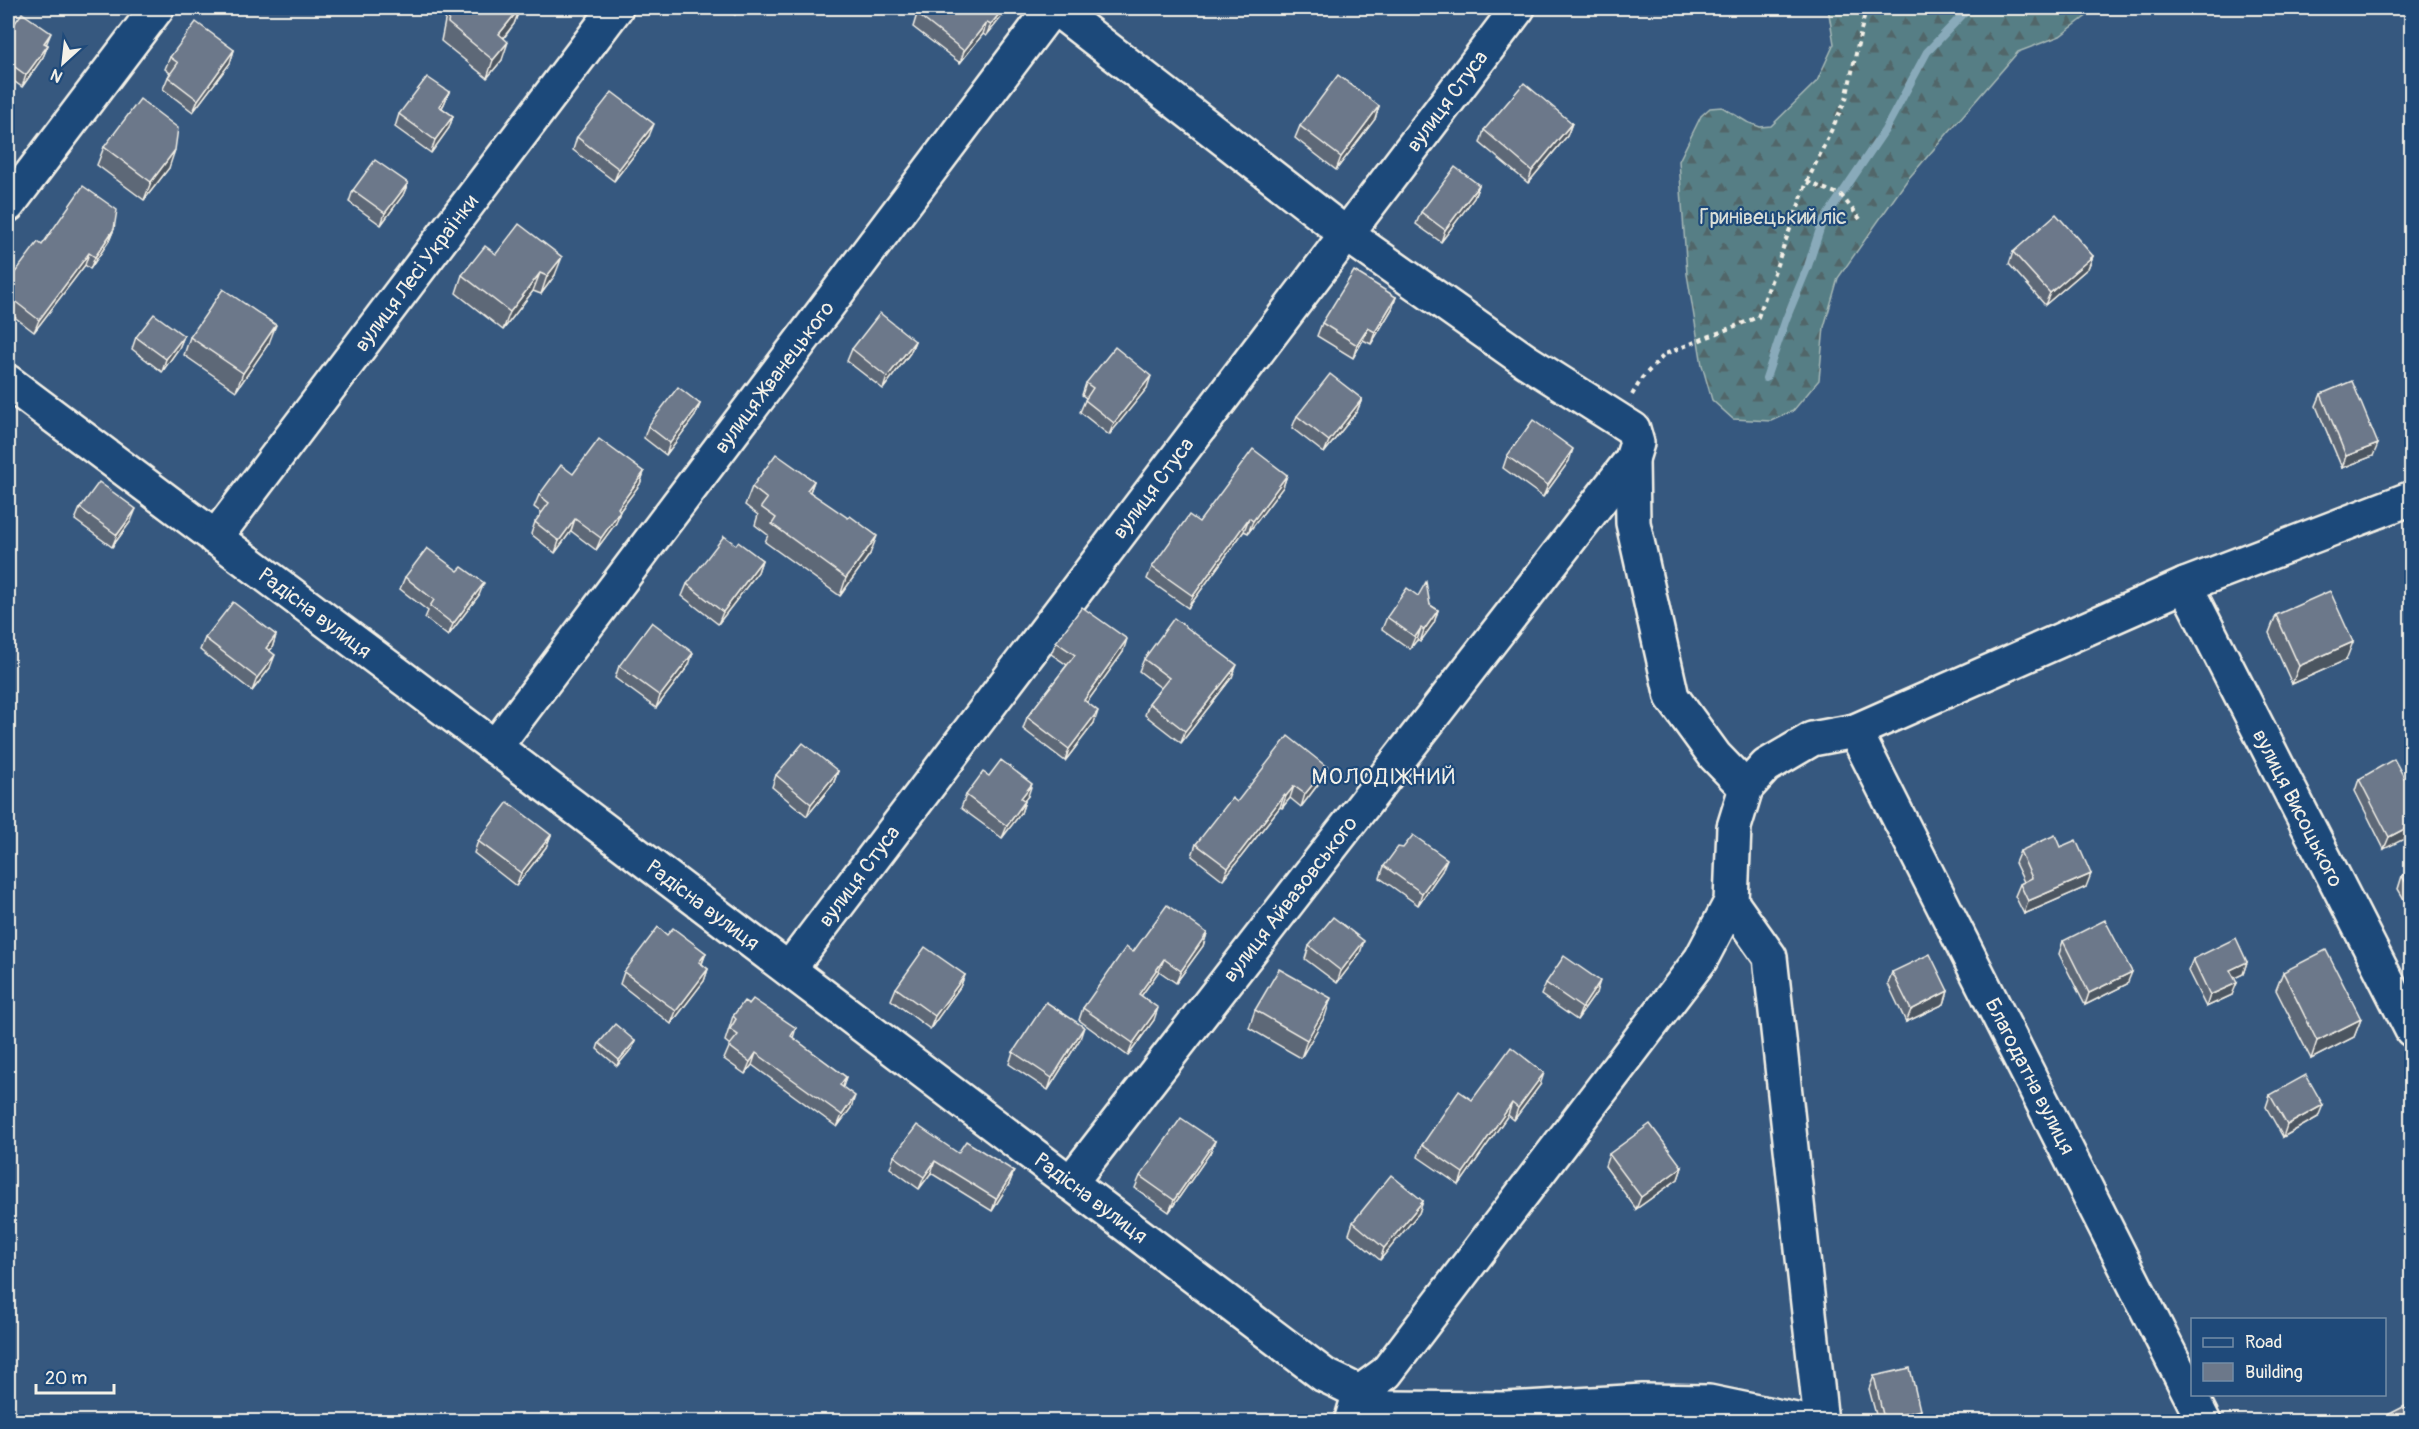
<svg xmlns="http://www.w3.org/2000/svg" width="2419" height="1429" font-family="Pangolin,sans-serif">
<style>
.forest{fill:url(#forest-firs);stroke:#a6b8b6;stroke-width:1.5}
.lines{fill:none;stroke-linecap:round;stroke-linejoin:round}
.stream{stroke:#89aaba;stroke-width:8}
.minor-casing{stroke:#f4f1e8;stroke-width:38}
.path{stroke:#f4f1e8;stroke-width:4;stroke-dasharray:4.5 4.5;stroke-linecap:butt}
.minor{stroke:#1f4a7a;stroke-width:33}
.wall{fill:#5d6777;stroke:#f4f1e8;stroke-width:1.5}
.shaded-wall{fill:#4c5461;stroke:#f4f1e8;stroke-width:1.5}
.building{fill:#6c788a;stroke:#f4f1e8;stroke-width:1.5}
.labels{text-anchor:middle;stroke-width:4.5;stroke-linejoin:round;paint-order:stroke}
.street-label{font-size:21px;fill:#f4f1e8;stroke:#1f4a7a}
.park-label{font-size:21px;fill:#dce0d9;stroke:#1f4a7a}
.neighbourhood-label{font-size:22px;letter-spacing:1.5px;fill:#f4f1e8;stroke:#1f4a7a}
</style>
<defs>
<pattern id="forest-firs" width="22" height="20" patternUnits="userSpaceOnUse" patternTransform="scale(1.5)"><rect width="22" height="20" fill="#577e85"/><path d="M5 1l3.5 6h-7zM16 11l3.5 6h-7z" fill="#516669"/></pattern>
</defs>
<rect width="100%" height="100%" fill="#36587f"/>
<filter id="ink" filterUnits="userSpaceOnUse"><feTurbulence type="fractalNoise" baseFrequency=".0167" numOctaves="2"/><feDisplacementMap in="SourceGraphic" scale="12" xChannelSelector="R" yChannelSelector="G"/><feConvolveMatrix kernelMatrix="1 2 1 2 8 2 1 2 1" color-interpolation-filters="sRGB"/></filter>
<g filter="url(#ink)">
<path class="forest" d="M1828,8h269l-37,28 -42,16 -110,127 -70,99 -14,49 -5,53 -26,31 -22,10 -38,-2 -21,-19 -10,-35 -15,-91 -8,-113 22,-45 9,-8 12,-1 25,15 13,5 11,-1 46,-45 17,-37z"/>
<g class="lines">
<path class="stream" d="M1766,378l20,-59 22,-53 14,-43 63,-93 42,-78 42,-44"/>
<defs>
<g id="minor">
<path d="M1055,8l291,226 180,127 107,68 4,14 -5,16 -562,724"/>
<path d="M8,205l149,-197"/>
<path d="M8,382l487,365 829,628c28,13 55,26 78,47"/>
<path d="M1632,459l1,64 39,174 43,59 31,32"/>
<path d="M215,538l401,-530"/>
<path d="M2185,585l227,445"/>
<path d="M1855,731l349,691"/>
<path d="M495,747l557,-739"/>
<path d="M1731,902l39,55 51,465"/>
<path d="M789,969l729,-961"/>
<path d="M1387,1408l120,1 136,-8 66,1 97,20"/>
<path d="M1351,1422l9,-30 26,-19 315,-414 30,-57 3,-75 12,-39 20,-22 46,-27 43,-8 330,-146 227,-87"/>
</g>
</defs>
<use href="#minor" class="minor-casing"/>
<g class="path">
<path d="M1807,182l34,13 19,24"/>
<path d="M1632,395l10,-17 23,-24 93,-37 49,-135 39,-83 20,-91"/>
</g>
<use href="#minor" class="minor"/>
</g>
<g class="wall">
<path d="M449,8h71l-6,16 -10,14 -2,22 -15,18 -46,-37 5,-25z"/>
<path d="M725,8h15l-5,7z"/>
<path d="M917,14l86,1 -17,21 -3,-2 -23,29 -47,-36z"/>
<path d="M8,33l40,12 -5,12 -21,30 -14,-10z"/>
<path d="M234,50l-4,13 -37,49 -30,-23 5,-12 2,-4 -5,-4 5,-12z"/>
<path d="M449,92l-5,12 -2,4 11,8 -4,12 -18,25 -36,-26 4,-13z"/>
<path d="M1379,106l-4,13 -39,51 -41,-32 5,-12z"/>
<path d="M1572,123l-5,13 -39,47 -48,-40 4,-13z"/>
<path d="M649,136l-35,45 -41,-31 4,-13z"/>
<path d="M104,147l65,21 -25,32 -47,-35z"/>
<path d="M408,183l-5,12 -22,30 -32,-23 4,-12z"/>
<path d="M1479,185l-5,13 -33,44 -25,-18 5,-12z"/>
<path d="M114,229l-5,12 -19,28 -5,-4 -51,67 -26,-20v-30l34,-37z"/>
<path d="M2013,252l80,4 -5,12 -43,37 -36,-41z"/>
<path d="M496,254l59,21 -14,19 -8,-3 -30,39 -47,-37 6,-18z"/>
<path d="M1396,297l-4,12 -21,35 -8,-4 -10,18 -36,-22 5,-13z"/>
<path d="M184,336l-5,12 -17,24 -30,-23 4,-12z"/>
<path d="M190,337l79,6 -33,48 -52,-36z"/>
<path d="M915,341l-5,12 -27,36 -36,-28 5,-12z"/>
<path d="M1086,383l61,5 -38,47 -29,-23 6,-14 -4,-3z"/>
<path d="M2321,394l52,62 -31,12 -26,-62z"/>
<path d="M1362,399l-5,12 -33,42 -32,-25 5,-12z"/>
<path d="M700,404l-5,12 -29,39 -22,-17 4,-12z"/>
<path d="M1507,456l62,5 -26,36 -40,-29z"/>
<path d="M644,472l-4,12 -20,27 -4,12 -20,27 -25,-19 -16,22 -24,-19 4,-12 7,-9 -8,-6 5,-12 34,-21z"/>
<path d="M1287,475l-4,12 -35,46 -4,-2 -56,77 -41,-29 5,-12 47,-45z"/>
<path d="M814,481l-4,11 60,62 -30,42 -75,-54 3,-7 -13,-10 3,-10 -13,-10 7,-18z"/>
<path d="M80,508l51,13 -19,26 -37,-27z"/>
<path d="M736,545l26,15 -4,12 -40,52 -36,-28 5,-12z"/>
<path d="M458,571l21,24 -31,41 -23,-18 3,-7 -28,-22 5,-12z"/>
<path d="M1430,605l8,5 -4,13 -14,19 -3,-2 -7,9 -28,-20 5,-12z"/>
<path d="M2276,615l70,45 -54,24 -23,-51z"/>
<path d="M276,635l-4,13 -3,3 1,17 -18,23 -52,-41 5,-12z"/>
<path d="M1056,642l67,10 -36,50 7,21 -29,38 -42,-32 4,-12 40,-52 -16,-11z"/>
<path d="M1144,659l88,18 -51,66 -36,-28 4,-12 12,-15 -22,-17z"/>
<path d="M689,665l-33,43 -41,-30 4,-12z"/>
<path d="M1327,767l-5,12 -21,28 -11,-9 -8,10 -2,-1 -57,73 -31,-24 4,-12 41,-42z"/>
<path d="M838,771l-5,13 -26,32 -35,-29 4,-12z"/>
<path d="M989,776l39,20 -4,4 1,1 -4,12 -19,25 -41,-30 5,-13z"/>
<path d="M2359,779l53,13 -28,57 -29,-58z"/>
<path d="M551,835l-5,12 -30,39 -42,-33 4,-12z"/>
<path d="M2060,847l26,40 -62,27 -9,-18 5,-12 4,-2 -9,-19 5,-12z"/>
<path d="M1384,866l58,5 -24,34 -38,-27z"/>
<path d="M2412,871v42l-14,-24 4,-13z"/>
<path d="M1207,933l-4,13 -27,37 -17,-12 -18,25 13,24 -26,36 -49,-36 4,-12 50,-56z"/>
<path d="M667,935l39,18 -4,11 6,5 -4,12 -33,43 -51,-40 4,-12z"/>
<path d="M2063,941l64,43 -42,21 -26,-51z"/>
<path d="M1309,946l51,7 -23,30 -32,-24z"/>
<path d="M2193,959l54,3 -4,12 -9,4 -2,17 -26,12 -18,-36z"/>
<path d="M1892,972l56,19 -4,13 -38,18 -18,-38z"/>
<path d="M2283,972l78,47 -7,18 -43,22 -35,-69z"/>
<path d="M965,975l-5,12 -30,42 -39,-29 5,-12z"/>
<path d="M1546,983l50,10 -19,27 -36,-25z"/>
<path d="M749,1004l47,24 -3,10 53,39 -3,10 8,21 -14,19 -85,-62 -7,9 -21,-15 6,-14 -5,-4 8,-25z"/>
<path d="M1255,1010l70,6 -24,42 -52,-30z"/>
<path d="M1080,1039l-32,51 -39,-26 4,-12z"/>
<path d="M635,1041l-2,6 -16,19 -20,-17 2,-6z"/>
<path d="M1540,1085l-26,35 -6,-5 -49,70 -41,-28 4,-12 50,-45z"/>
<path d="M2270,1095l48,22 -35,20 -17,-30z"/>
<path d="M1215,1141l-5,12 -41,59 -34,-24 5,-12z"/>
<path d="M958,1153l56,18 -5,13 -17,27 -61,-38 -12,16 -29,-21 4,-12z"/>
<path d="M1609,1154l73,13 -4,12 -42,30 -31,-43z"/>
<path d="M1423,1201l-4,12 -39,47 -31,-26 4,-12z"/>
<path d="M2412,1212v29l-8,-15 5,-12z"/>
<path d="M1874,1376l46,34 -4,12h-38l-9,-33z"/>
</g>
<g class="shaded-wall">
<path d="M520,8l-6,16 -22,28 7,-18z"/>
<path d="M1004,8h2l-3,7 -17,21 5,-12z"/>
<path d="M987,22l-4,12 -23,29 4,-12z"/>
<path d="M51,33l-5,12 -2,-2z"/>
<path d="M508,42l-6,18 -15,18 6,-18z"/>
<path d="M48,45l-5,12 -21,30 4,-12z"/>
<path d="M234,50l-4,13 -37,49 5,-12z"/>
<path d="M449,92l-5,12 -9,14 4,-12z"/>
<path d="M1379,106l-4,13 -39,51 5,-13z"/>
<path d="M453,116l-4,12 -18,25 4,-13z"/>
<path d="M1572,123l-5,13 -39,47 4,-12z"/>
<path d="M654,124l-5,12 -35,45 5,-12z"/>
<path d="M175,150l-6,18 -25,32 7,-18z"/>
<path d="M408,183l-5,12 -22,30 4,-12z"/>
<path d="M1479,185l-5,13 -33,44 4,-12z"/>
<path d="M114,229l-5,12 -19,28 5,-12z"/>
<path d="M89,253l-4,12 -51,67 5,-12z"/>
<path d="M2093,256l-5,12 -43,37 5,-12z"/>
<path d="M562,257l-7,18 -14,19 6,-18z"/>
<path d="M540,273l-7,18 -30,39 7,-18z"/>
<path d="M1396,297l-4,12 -21,35 4,-12z"/>
<path d="M276,325l-7,18 -33,48 7,-18z"/>
<path d="M1368,328l-5,12 -10,18 4,-13z"/>
<path d="M184,336l-5,12 -17,24 4,-13z"/>
<path d="M915,341l-5,12 -27,36 4,-12z"/>
<path d="M1151,376l-4,12 -38,47 5,-12z"/>
<path d="M1362,399l-5,12 -33,42 5,-12z"/>
<path d="M700,404l-5,12 -29,39 4,-12z"/>
<path d="M2378,444l-5,12 -31,12 4,-12z"/>
<path d="M1573,449l-4,12 -26,36 5,-12z"/>
<path d="M644,472l-4,12 -27,36 5,-12z"/>
<path d="M1287,475l-4,12 -35,46 5,-12z"/>
<path d="M814,481l-7,18v-9z"/>
<path d="M136,509l-5,12 -19,26 5,-12z"/>
<path d="M620,511l-4,12 -20,27 5,-12z"/>
<path d="M1249,518l-5,13 -56,77 5,-12z"/>
<path d="M575,519l-4,12 -16,22 4,-12z"/>
<path d="M877,536l-7,18 -30,42 6,-18z"/>
<path d="M762,560l-4,12 -40,52 5,-12z"/>
<path d="M484,583l-5,12 -31,41 5,-12z"/>
<path d="M1438,610l-4,13 -14,19 4,-12z"/>
<path d="M1421,628l-4,12 -7,9 5,-12z"/>
<path d="M276,635l-4,13 -11,12 5,-12z"/>
<path d="M1127,639l-4,13 -43,60 4,-12z"/>
<path d="M2353,642l-7,18 -54,24 7,-18z"/>
<path d="M693,653l-4,12 -33,43 4,-12z"/>
<path d="M275,655l-5,13 -18,23 5,-13z"/>
<path d="M1237,665l-5,12 -51,66 4,-12z"/>
<path d="M1098,711l-4,12 -29,38 4,-12z"/>
<path d="M1327,767l-5,12 -21,28 4,-13z"/>
<path d="M838,771l-5,13 -26,32 4,-12z"/>
<path d="M1032,784l-4,12 -11,14 4,-12z"/>
<path d="M1294,786l-4,12 -8,10 4,-12z"/>
<path d="M1284,795l-4,12 -57,73 5,-12z"/>
<path d="M1025,801l-4,12 -19,25 5,-12z"/>
<path d="M2412,825v10l-28,14 5,-12z"/>
<path d="M551,835l-5,12 -30,39 5,-13z"/>
<path d="M1447,859l-5,12 -24,34 4,-12z"/>
<path d="M2091,874l-5,13 -62,27 4,-13z"/>
<path d="M1207,933l-4,13 -27,37 5,-12z"/>
<path d="M1364,941l-4,12 -23,30 4,-12z"/>
<path d="M706,953l-5,12 -2,-3z"/>
<path d="M1164,959l-5,12 -25,35 5,-12z"/>
<path d="M2247,962l-4,12 -17,8 4,-12z"/>
<path d="M708,969l-4,12 -33,43 5,-13z"/>
<path d="M2132,972l-5,12 -42,21 4,-12z"/>
<path d="M965,975l-5,12 -30,42 5,-13z"/>
<path d="M1600,981l-4,12 -19,27 5,-12z"/>
<path d="M2237,983l-5,12 -26,12 4,-12z"/>
<path d="M1948,991l-4,13 -38,18 5,-12z"/>
<path d="M1331,998l-6,18 -24,42 6,-18z"/>
<path d="M1158,1008l-4,12 -26,36 5,-13z"/>
<path d="M2361,1019l-7,18 -43,22 6,-18z"/>
<path d="M1084,1027l-4,12 -32,51 4,-12z"/>
<path d="M635,1041l-2,6 -16,19 2,-6z"/>
<path d="M756,1053l-4,12 -7,9 5,-12z"/>
<path d="M1544,1073l-4,12 -26,35 4,-12z"/>
<path d="M855,1096l-4,12 -14,19 5,-12z"/>
<path d="M1512,1103l-4,12 -49,70 4,-12z"/>
<path d="M2323,1105l-5,12 -35,20 4,-12z"/>
<path d="M1215,1141l-5,12 -41,59 5,-12z"/>
<path d="M935,1161l-4,12 -12,16 5,-12z"/>
<path d="M1682,1167l-4,12 -42,30 5,-12z"/>
<path d="M1014,1171l-5,13 -17,27 4,-12z"/>
<path d="M1423,1201l-4,12 -39,47 4,-12z"/>
<path d="M1920,1410l-4,12h-32v-3z"/>
</g>
<g class="building">
<path d="M451,8h69l-21,26 9,8 -15,18 -45,-37z"/>
<path d="M923,8h81l-13,16 -4,-2 -23,29 -47,-37z"/>
<path d="M22,13l29,20 -7,10 4,2 -22,30 -18,-13v-29z"/>
<path d="M196,22l38,28 -36,50 -30,-23 10,-14 -8,-6z"/>
<path d="M1338,75l41,31 -38,51 -41,-31z"/>
<path d="M427,77l22,15 -10,14 14,10 -18,24 -36,-26z"/>
<path d="M1524,83l48,40 -40,48 -48,-41z"/>
<path d="M612,92l42,32 -35,45 -42,-32z"/>
<path d="M140,99l38,29 -3,22 -24,32 -47,-35z"/>
<path d="M375,160l33,23 -23,30 -32,-23z"/>
<path d="M1455,167l24,18 -34,45 -24,-18z"/>
<path d="M83,186l34,24 -3,19 -19,28 -6,-4 -50,67 -31,-24v-14l30,-40 4,3z"/>
<path d="M2056,214l37,42 -43,37 -37,-41z"/>
<path d="M519,224l43,33 -15,19 -7,-3 -30,39 -48,-37 23,-29 11,8z"/>
<path d="M1354,271l42,26 -21,35 -7,-4 -11,17 -35,-22z"/>
<path d="M223,289l53,36 -33,48 -53,-36z"/>
<path d="M880,313l35,28 -28,36 -35,-28z"/>
<path d="M154,314l30,22 -18,23 -30,-22z"/>
<path d="M1115,347l36,29 -37,47 -29,-23 8,-12 -7,-5z"/>
<path d="M1330,374l32,25 -33,42 -32,-25z"/>
<path d="M2352,381l26,63 -32,12 -25,-62z"/>
<path d="M678,387l22,17 -30,39 -22,-17z"/>
<path d="M1533,420l40,29 -25,36 -41,-29z"/>
<path d="M599,439l45,33 -26,36 2,3 -19,27 -26,-19 -16,22 -24,-19 14,-19 -10,-8 22,-30 12,9z"/>
<path d="M1253,449l34,26 -34,46 -4,-3 -56,78 -41,-29 37,-52 10,7z"/>
<path d="M776,454l38,27 -7,9 41,28 2,-2 27,20 -31,42 -74,-54 4,-6 -15,-11 6,-8 -15,-12z"/>
<path d="M99,482l37,27 -19,26 -37,-27z"/>
<path d="M724,536l12,9 2,-3 24,18 -39,52 -36,-28z"/>
<path d="M427,548l31,23 4,-4 22,16 -31,41 -23,-18 4,-6 -29,-23z"/>
<path d="M1426,582l4,23 8,5 -14,20 -3,-2 -6,9 -28,-20 20,-29 11,8z"/>
<path d="M2330,591l23,51 -54,24 -23,-51z"/>
<path d="M233,602l43,33 -10,13 9,7 -18,23 -52,-40z"/>
<path d="M1082,607l45,32 -43,61 14,11 -29,38 -42,-32 48,-62 -19,-13z"/>
<path d="M1174,618l63,47 -52,66 -36,-28 20,-25 -25,-19z"/>
<path d="M652,622l41,31 -33,43 -41,-30z"/>
<path d="M1288,736l39,31 -22,27 -11,-8 -8,10 -2,-1 -56,73 -32,-24 36,-46 5,4z"/>
<path d="M803,743l35,28 -27,33 -35,-29z"/>
<path d="M2394,759l18,33v33l-23,12 -30,-58z"/>
<path d="M1001,760l31,24 -11,14 4,3 -18,25 -41,-31 17,-23 6,4z"/>
<path d="M508,802l43,33 -30,38 -43,-32z"/>
<path d="M1413,835l34,24 -25,34 -38,-27 14,-19 5,1z"/>
<path d="M2055,835l5,12 16,-7 15,34 -63,27 -8,-17 12,-6 -12,-27z"/>
<path d="M2412,871v22l-10,-17z"/>
<path d="M1167,905l40,28 -26,38 -17,-12 -25,35 19,14 -25,35 -50,-35 43,-61 7,5z"/>
<path d="M1333,917l31,24 -23,30 -32,-25z"/>
<path d="M2105,920l27,52 -43,21 -26,-52z"/>
<path d="M658,927l9,8 6,-7 33,25 -7,9 9,7 -32,42 -52,-39z"/>
<path d="M2236,938l11,24 -17,8 7,13 -27,12 -17,-36z"/>
<path d="M925,947l40,28 -30,41 -39,-28z"/>
<path d="M2326,950l35,69 -44,22 -34,-69z"/>
<path d="M1930,954l18,37 -37,19 -19,-38z"/>
<path d="M1564,956l36,25 -18,27 -36,-25z"/>
<path d="M1279,969l52,29 -24,42 -52,-30z"/>
<path d="M753,999l43,29 -5,8 55,41 -6,8 15,11 -13,19 -86,-62 -6,9 -21,-16 9,-11 -8,-6 6,-10 -3,-3 11,-15 5,3z"/>
<path d="M1046,1002l38,25 -32,51 -39,-26z"/>
<path d="M615,1024l20,17 -16,19 -20,-17z"/>
<path d="M1511,1047l33,26 -26,35 -6,-5 -49,70 -41,-28 37,-54 13,9z"/>
<path d="M2306,1075l17,30 -36,20 -17,-30z"/>
<path d="M1181,1118l34,23 -41,59 -34,-24z"/>
<path d="M1650,1124l32,43 -41,30 -32,-43z"/>
<path d="M917,1125l41,28 8,-12 48,30 -18,28 -61,-38 -11,16 -30,-21z"/>
<path d="M1391,1175l32,26 -39,47 -31,-26z"/>
<path d="M1910,1368l10,42 -36,9 -10,-43z"/>
<path d="M2405,1406l7,12v4h-38z"/>
</g>
</g>
<g class="labels">
<g class="street-label">
<text transform="translate(1447 101) rotate(-53)" y="7">вулиця Стуса</text>
<text transform="translate(416 273) rotate(-53)" y="7">вулиця Лесі Українки</text>
<text transform="translate(774 377) rotate(-53)" y="7">вулиця Жванецького</text>
<text transform="translate(1153 488) rotate(-53)" y="7">вулиця Стуса</text>
<text transform="translate(315 613) rotate(37)" y="7">Радісна вулиця</text>
<text transform="translate(2298 808) rotate(63)" y="7">вулиця Висоцького</text>
<text transform="translate(859 876) rotate(-53)" y="7">вулиця Стуса</text>
<text transform="translate(1290 899) rotate(-52)" y="7">вулиця Айвазовського</text>
<text transform="translate(703 905) rotate(37)" y="7">Радісна вулиця</text>
<text transform="translate(2030 1076) rotate(63)" y="7">Благодатна вулиця</text>
<text transform="translate(1091 1198) rotate(37)" y="7">Радісна вулиця</text>
</g>
<g class="park-label">
<text x="1773" y="224">Гринівецький ліс</text>
</g>
<g class="neighbourhood-label">
<text x="1384" y="784">МОЛОДІЖНИЙ</text>
</g>
</g>
<rect width="2419" height="1429" fill="none" stroke="#1f4a7a" stroke-width="30"/>
<rect x="15" y="15" width="2389" height="1399" fill="none" stroke="#f4f1e8" stroke-width="2" filter="url(#ink)"/>
<rect x="2191" y="1318" width="195" height="78" fill="#1f4a7a" stroke="#748da6" stroke-width="1.5"/>
<rect x="2203" y="1338" width="30" height="9" fill="#1f4a7a" stroke="#748da6" stroke-width="1.5"/>
<text x="2245" y="1348" font-size="18" fill="#f4f1e8">Road</text>
<rect x="2203" y="1363" width="30" height="18" fill="#6c788a" stroke="#748da6" stroke-width="1.5"/>
<text x="2245" y="1378" font-size="18" fill="#f4f1e8">Building</text>
<g transform="translate(63 63) rotate(207)" stroke="#1f4a7a" stroke-width="4.5" paint-order="stroke">
<path d="M0-4.5L10 22L0 15L-10 22Z" fill="#f4f1e8"/>
<text y="-9" font-size="16" font-weight="bold" text-anchor="middle" fill="#f4f1e8">N</text>
</g>
<path d="M36 1384v9h78v-9" fill="none" stroke="#f4f1e8" stroke-width="3"/>
<text x="45" y="1384" font-size="18" fill="#f4f1e8" stroke="#1f4a7a" stroke-width="4.5" paint-order="stroke">20 m</text>
</svg>
